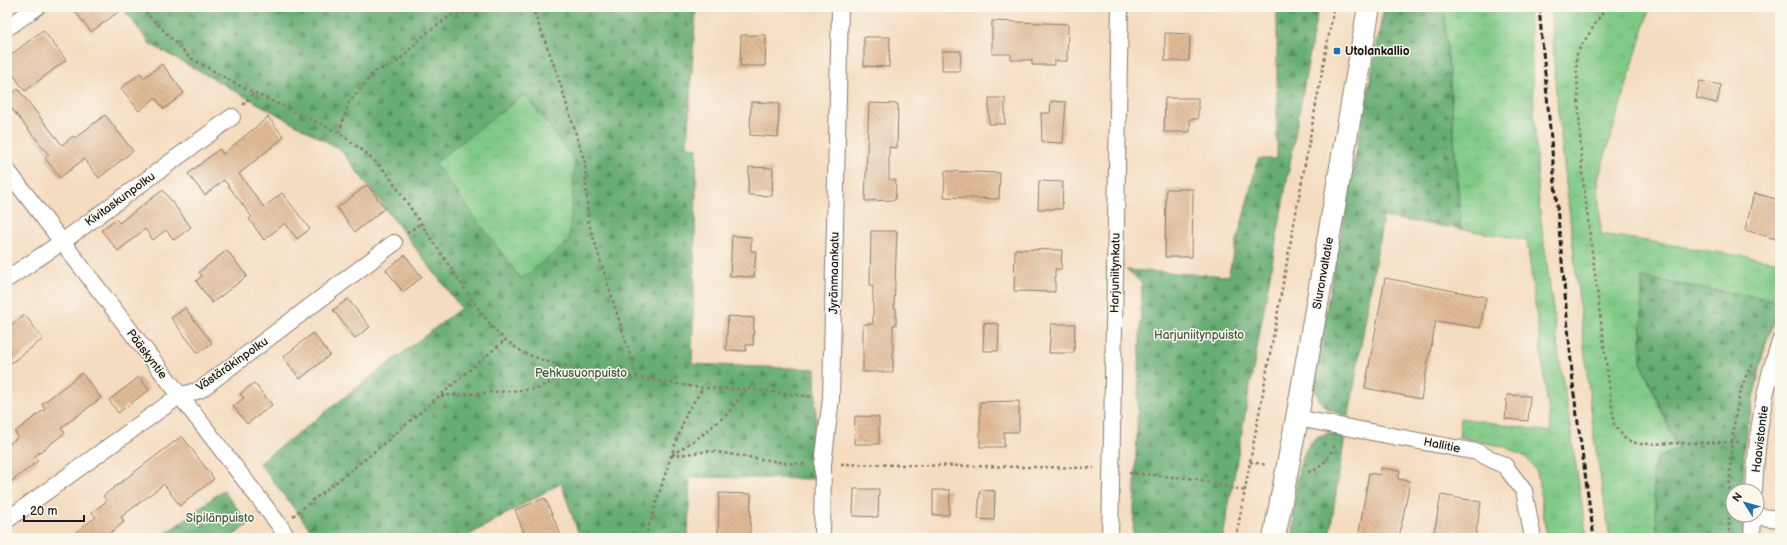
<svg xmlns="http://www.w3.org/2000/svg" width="1787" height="545" font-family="'Balsamiq Sans',sans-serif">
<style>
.grass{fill:url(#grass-tufts);stroke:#4e7251}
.forest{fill:url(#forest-firs);stroke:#426448}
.park{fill:url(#park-crowns);stroke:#4e7251}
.building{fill:url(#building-back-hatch)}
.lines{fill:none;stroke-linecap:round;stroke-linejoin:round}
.street-casing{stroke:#887c6e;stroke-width:18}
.secondary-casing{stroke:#887c6e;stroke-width:24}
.path{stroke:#887c6e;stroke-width:2.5;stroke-dasharray:3 3;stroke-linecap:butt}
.street{stroke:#fff;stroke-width:16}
.secondary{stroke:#fff;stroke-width:22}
.rail{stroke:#1c1c1c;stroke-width:3;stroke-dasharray:6 3;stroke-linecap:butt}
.poi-dot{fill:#1f6fb2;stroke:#fbf7ec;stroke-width:1.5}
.labels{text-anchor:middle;stroke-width:3;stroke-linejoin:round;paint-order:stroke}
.poi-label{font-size:12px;font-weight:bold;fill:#1c1c1c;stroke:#fbf7ec;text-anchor:start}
.street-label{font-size:12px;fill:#1c1c1c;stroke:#fbf7ec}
.park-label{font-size:12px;fill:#3f5941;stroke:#fbf7ec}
</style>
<defs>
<pattern id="grass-tufts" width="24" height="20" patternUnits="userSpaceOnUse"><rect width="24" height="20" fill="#80c986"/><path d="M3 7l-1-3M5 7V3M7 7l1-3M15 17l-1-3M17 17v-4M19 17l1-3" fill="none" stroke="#6eac73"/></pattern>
<pattern id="forest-firs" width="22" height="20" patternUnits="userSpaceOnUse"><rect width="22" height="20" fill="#68ad73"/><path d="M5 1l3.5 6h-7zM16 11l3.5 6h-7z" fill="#558c5e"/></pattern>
<pattern id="park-crowns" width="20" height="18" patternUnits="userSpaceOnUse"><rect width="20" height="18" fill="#80c986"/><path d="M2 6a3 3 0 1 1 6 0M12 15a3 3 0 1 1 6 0" fill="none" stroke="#6eac73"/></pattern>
<pattern id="building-back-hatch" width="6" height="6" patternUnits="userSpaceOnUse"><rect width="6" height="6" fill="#e1ba96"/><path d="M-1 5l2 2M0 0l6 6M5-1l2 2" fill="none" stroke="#c09f81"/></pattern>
</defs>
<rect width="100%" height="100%" fill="#fbf7ec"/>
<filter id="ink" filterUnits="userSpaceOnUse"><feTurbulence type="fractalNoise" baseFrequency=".025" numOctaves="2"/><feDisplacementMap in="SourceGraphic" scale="8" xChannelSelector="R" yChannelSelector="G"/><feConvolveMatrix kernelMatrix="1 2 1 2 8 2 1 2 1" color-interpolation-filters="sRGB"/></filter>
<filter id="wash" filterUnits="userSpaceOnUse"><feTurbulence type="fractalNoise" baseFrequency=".012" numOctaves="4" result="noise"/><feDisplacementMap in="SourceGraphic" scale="16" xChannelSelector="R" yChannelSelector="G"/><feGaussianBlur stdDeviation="0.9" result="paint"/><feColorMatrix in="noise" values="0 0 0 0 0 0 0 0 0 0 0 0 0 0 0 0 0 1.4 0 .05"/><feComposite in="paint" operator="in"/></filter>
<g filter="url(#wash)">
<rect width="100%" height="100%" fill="#f4dcc0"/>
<g class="grass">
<path d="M1444,7h85l10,198 21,157 27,176h-40l-10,-66 -11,-15 -21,-10 -46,-10 2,-19 90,14 -24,-192 -66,-11z"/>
<path d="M1551,7h99l-52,172 3,55 179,28v39l-138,-23 -1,84 33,79 6,8 -23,9 -5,16 6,64h-48l-16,-101 -38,-345z"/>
</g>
<g class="forest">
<path d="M122,7h574l-9,140 10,1 -5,216 123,5 2,110 -127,-2 -2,61h-108l-19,-55 -97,55h-147l-58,-75 202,-155 -121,-159 -190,-105z"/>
<path d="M1277,7h41l-95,531h-90l9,-255 -16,-13 102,6 30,-117h19z"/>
<path d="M1384,7h60l17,222 -78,-12 -34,199c-26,-6 -31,-11 -36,-37z"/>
<path d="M1642,278l138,23v6l-15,38 -12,55 -9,46 -1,45h-10v24h10v23h-85l-6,-64 5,-16 22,-9 -38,-87z"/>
<path d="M1328,433l17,3 -16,102h-36c1,-26 0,-85 24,-101 3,-2 8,-3 11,-4z"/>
<path d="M223,490l26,34 -19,14h-70z"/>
</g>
<path class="park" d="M525,94l50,67 -6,80 -48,38 -86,-116z"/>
<g id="blocks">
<g class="building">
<path d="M72,7h53l-34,25z"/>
<path d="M992,21l76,3 -1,37h-13v4h-22v-5h-21v-6h-19z"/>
<path d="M43,30l23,30 -41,31 -18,-25v-8z"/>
<path d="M1165,33l25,1 -1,27h-24z"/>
<path d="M741,35h25l-1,31h-25z"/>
<path d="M864,37h26l-1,30 -25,-1z"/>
<path d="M942,51h19l-1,20h-18z"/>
<path d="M162,64l22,29 -20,16 -9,-11 -16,13 -18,-23 20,-15 3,5z"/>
<path d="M1700,81l21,4 -4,18 -21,-5z"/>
<path d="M18,89l44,56 11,-9 2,2 30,-23 28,36 -34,27 -15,-19 -24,19 -15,-20 4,-3 -42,-52v-6z"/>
<rect x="989" y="98" width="16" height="26"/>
<path d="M1165,98h33v21h-8v13h-26z"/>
<path d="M1051,101l15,1 -3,41 -21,-1 -1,-29h9z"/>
<path d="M751,102l28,1 -1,34 -28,-2z"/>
<path d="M869,103l29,1 -1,44 -8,-1v33h7l-1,20 -30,1z"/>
<path d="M268,117l16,20 -45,37 25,33 18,-14 28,36 -13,10 -12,-16 -21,17 -15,-21 3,-2 -28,-37 -19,15 -17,-21 31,-25 4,5z"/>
<path d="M749,167l24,1 -1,28 -24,-1z"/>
<path d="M945,171l55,2 -1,26 -55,-2z"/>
<path d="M1039,181l24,1 -1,27h-24z"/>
<path d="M367,185l18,23 -30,24 -18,-24z"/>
<path d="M1166,189h27l-1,68h-27z"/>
<path d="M163,190l28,37 -17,13 -8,-10 -13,10 -8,-11 -27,22 -17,-21 15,-11 3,4z"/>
<path d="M1754,193l26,7v23l-4,16 -31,-9z"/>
<path d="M871,231h26l-3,77h2v17h-3v47h-30v-48h10v-38h-3z"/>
<path d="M732,236l19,1v14h5l-2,26 -24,-1z"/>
<path d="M1015,249l47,1 -1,19h-6v23l-41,-1z"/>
<path d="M227,250l20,26 -35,27 -16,-22 6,-5 -3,-4z"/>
<path d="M405,255l17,22 -19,15 -17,-22z"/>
<path d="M1385,278l101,19 -6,31 -44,-7 -15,78 -56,-11z"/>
<path d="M348,299l22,28 -15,11 -22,-28z"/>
<path d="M185,308l27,35 -14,10 -27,-35z"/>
<path d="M25,315l18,24 -36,27v-38z"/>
<path d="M728,316l26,2 -1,27h-7v6l-20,-1z"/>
<path d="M984,323l15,1 -1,27h-15z"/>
<path d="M1051,324h24l-1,29h-25z"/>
<path d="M313,333l17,22 -30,24 -17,-22z"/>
<path d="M82,373l19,25 -40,30 4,5 -30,23 3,5 -31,24v-39l11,-9 -3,-5 30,-23 -3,-5z"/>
<path d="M139,377l10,13 -31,23 -9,-13z"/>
<path d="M254,383l18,22 -25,19 -14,-18 11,-8 -4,-4z"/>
<path d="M1507,395l23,1 -2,25 -23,-2z"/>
<path d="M1019,401v31h-15v15h-24v-45z"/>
<path d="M855,416l24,1v27h-25z"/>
<path d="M182,436l32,43 -34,27 -16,-22 -43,33 3,5 -20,16h-36l28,-21 -4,-5 15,-11 -4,-5z"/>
<path d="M1381,468l19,3 -2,8 12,2 -11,57h-41l11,-65 11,2z"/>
<path d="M854,489h25l-1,28 -25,-1z"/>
<path d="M933,490h17l-1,25h-16z"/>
<path d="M980,490l15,1 -1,29 -16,-1z"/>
<path d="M719,493l32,1 -1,42h-32z"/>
<path d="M1441,495l40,7 -6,36h-42z"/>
<path d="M545,498l17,40h-36l-11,-28z"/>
</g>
</g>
</g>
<g filter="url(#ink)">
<use href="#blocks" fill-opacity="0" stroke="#887c6e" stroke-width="1"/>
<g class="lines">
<defs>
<g id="street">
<path d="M7,28l30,-21"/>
<path d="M7,170l273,356 7,12"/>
<path d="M7,279l55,-37 170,-125"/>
<path d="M1297,418l180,34 28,14 19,25 9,47"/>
<path d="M1754,491c2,-50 9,-102 26,-149"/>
<path d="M1753,516l27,3"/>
<path d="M7,520l172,-124 21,-6 194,-147"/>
<path d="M822,538l1,-74 8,-66 9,-391"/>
<path d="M1110,538l10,-531"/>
<path d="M1752,538l1,-23"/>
</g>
<path id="secondary" d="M1274,538l23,-120 72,-411"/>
</defs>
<use href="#street" class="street-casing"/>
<use href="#secondary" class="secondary-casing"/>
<g class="path">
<path d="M141,7l48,50 47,27 103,49 27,20 21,20 84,125 20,28 14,14 19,13 24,9 30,7 125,19 45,1 66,8"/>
<path d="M532,7l24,63 29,93 3,58 49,156"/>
<path d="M1606,7l-28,44 -2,6 6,115 32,252 12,16 13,4 100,-2"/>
<path d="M243,105l11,-12"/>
<path d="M339,133l9,-29 26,-32 21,-8 30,-30 27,-19 32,-5 2,-3"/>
<path d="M407,233l14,-10"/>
<path d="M441,396l96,-7 41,-20"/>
<path d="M672,455l30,-20 25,-21 20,-25"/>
<path d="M671,456l39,-5 76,12 20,1"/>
<path d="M1250,462l17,3"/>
<path d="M841,464l253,4"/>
<path d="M1308,472c15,-3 21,-16 28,-29"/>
<path d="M1129,473l68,6 48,12"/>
<path d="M293,516l76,-60 136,-116"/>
<path d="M645,538l26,-82 16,-44 16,-24"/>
<path d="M1236,538l98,-531"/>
<path d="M1729,538c0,-40 -1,-144 24,-173"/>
</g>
<use href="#street" class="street"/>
<use href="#secondary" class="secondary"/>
<path class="rail" d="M1539,7l35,387 20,144"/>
</g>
</g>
<rect class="poi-dot" x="1333" y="47" width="8" height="8" rx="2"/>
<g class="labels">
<g class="poi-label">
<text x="1345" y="55">Utolankallio</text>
</g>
<g class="street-label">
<text transform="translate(120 199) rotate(-36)" y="4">Kivitaskunpolku</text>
<text transform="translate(834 273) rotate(-89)" y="4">Jyränmaankatu</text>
<text transform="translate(1115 273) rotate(-89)" y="4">Harjuniitynkatu</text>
<text transform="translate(1323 273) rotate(-80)" y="4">Siuronvaltatie</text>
<text transform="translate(147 354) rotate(53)" y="4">Pääskyntie</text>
<text transform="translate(232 364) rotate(-35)" y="4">Västäräkinpolku</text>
<text transform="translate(1760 439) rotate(-83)" y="4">Haavistontie</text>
<text transform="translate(1442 445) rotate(11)" y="4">Hallitie</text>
</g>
<g class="park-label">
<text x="1199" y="339">Harjuniitynpuisto</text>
<text x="581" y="377">Pehkusuonpuisto</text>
<text x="220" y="522">Sipilänpuisto</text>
</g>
</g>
<rect width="1787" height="545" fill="none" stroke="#fbf7ec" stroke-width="24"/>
<g transform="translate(1745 503) rotate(307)"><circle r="19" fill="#fbf7ec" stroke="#a29f99"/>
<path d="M0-3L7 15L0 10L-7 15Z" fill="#1f6fb2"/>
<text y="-6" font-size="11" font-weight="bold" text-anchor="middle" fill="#1c1c1c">N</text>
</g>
<path d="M24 515v6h60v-6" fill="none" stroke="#1c1c1c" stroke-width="2"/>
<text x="30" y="515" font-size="12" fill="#1c1c1c" stroke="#fbf7ec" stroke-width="3" paint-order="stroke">20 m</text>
</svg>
